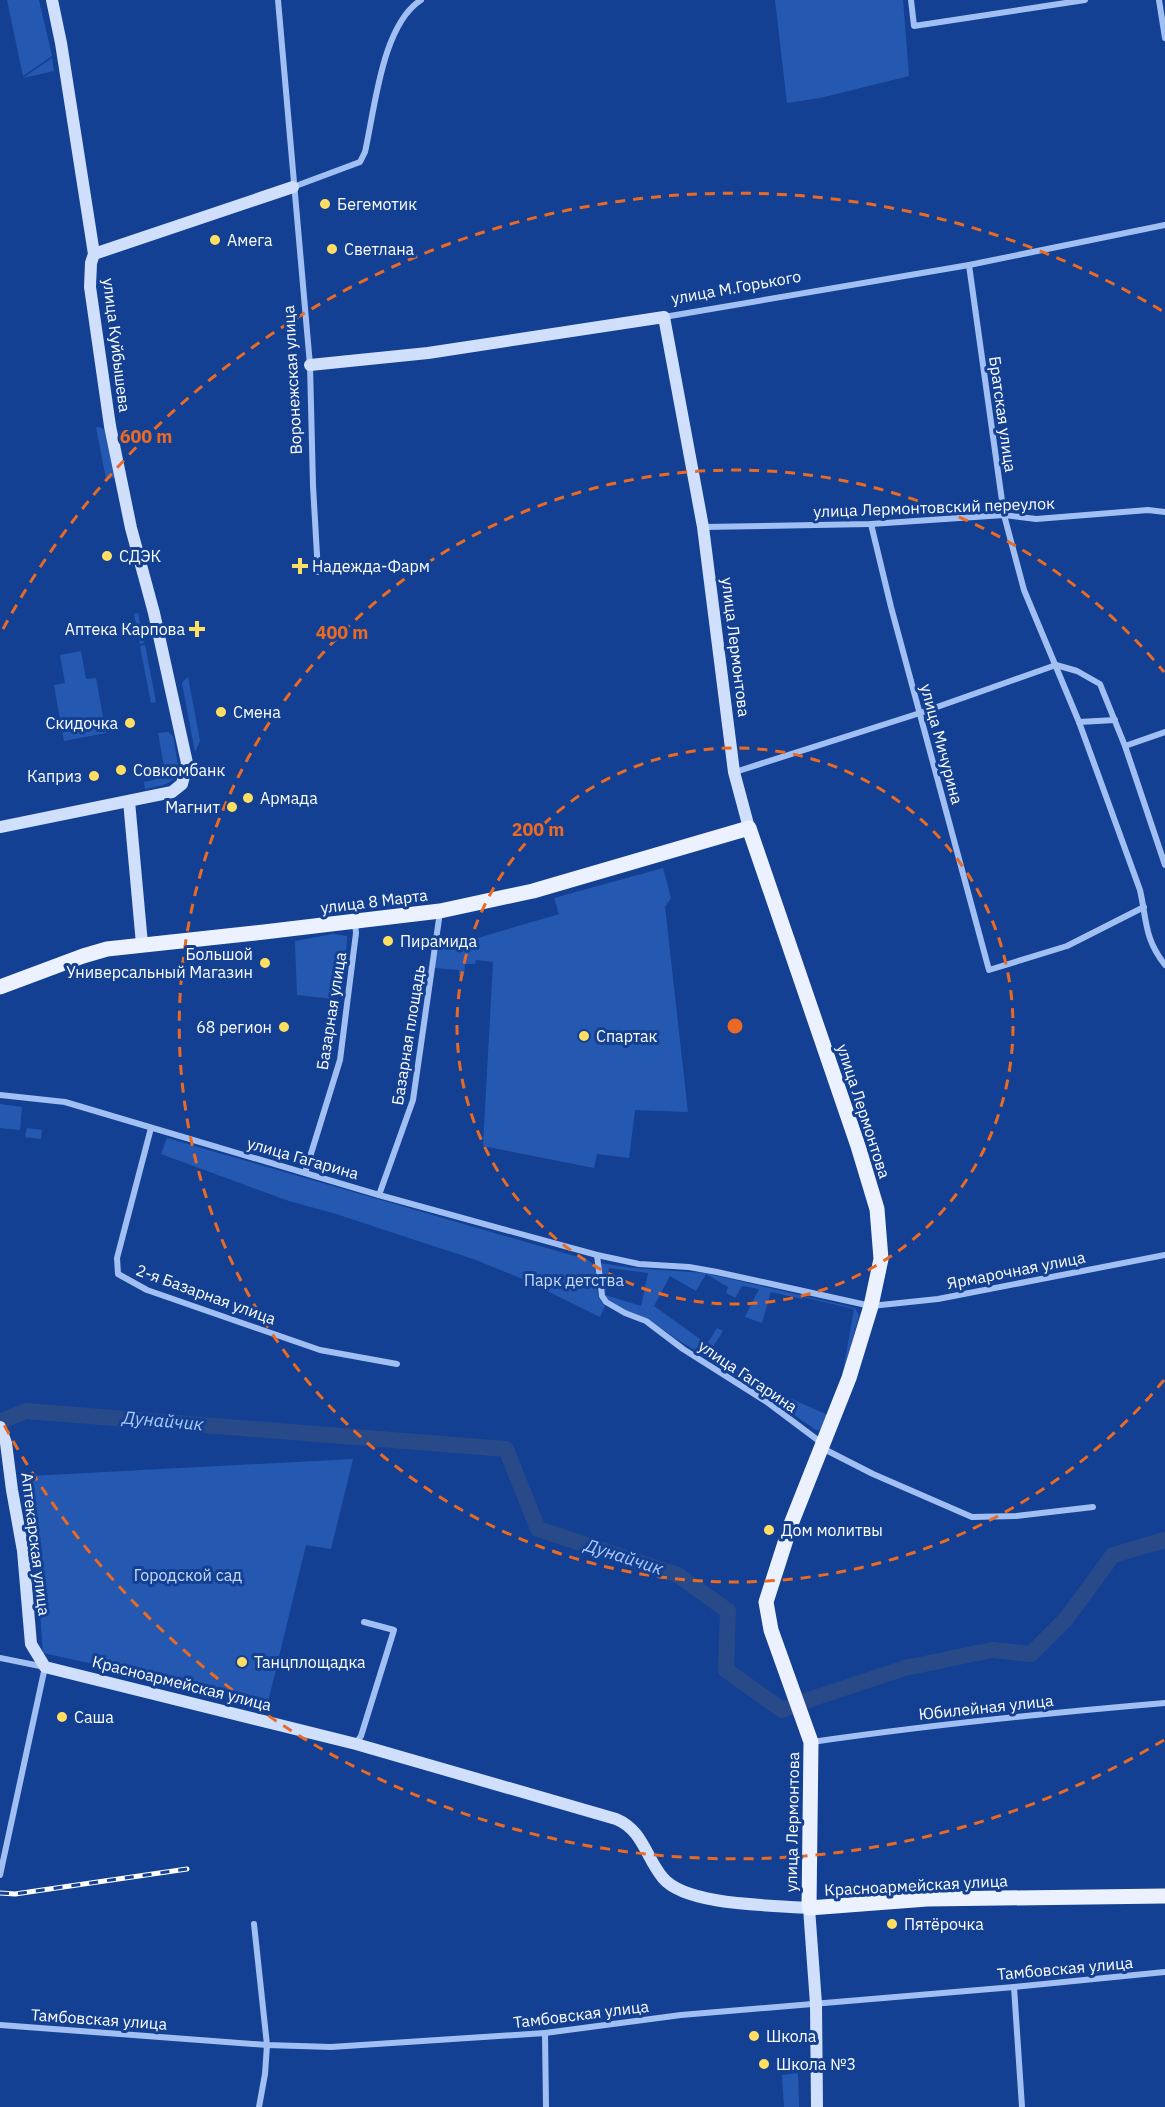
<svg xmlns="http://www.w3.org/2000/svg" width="1165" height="2107" font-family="'IBM Plex Sans',sans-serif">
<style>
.green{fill:#2559b1;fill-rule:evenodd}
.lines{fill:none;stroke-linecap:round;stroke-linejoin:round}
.river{stroke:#294a88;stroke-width:16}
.street{stroke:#a1bff2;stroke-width:6}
.secondary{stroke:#cfdffc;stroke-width:12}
.primary{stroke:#ebf1ff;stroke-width:15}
.rail-casing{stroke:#fff;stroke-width:5}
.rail{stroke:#134092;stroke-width:3;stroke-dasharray:9;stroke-linecap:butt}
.ring{fill:none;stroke:#ea6a24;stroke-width:3;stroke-dasharray:10 8}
.poi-dot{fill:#ffde61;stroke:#134092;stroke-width:2}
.labels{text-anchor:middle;stroke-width:6;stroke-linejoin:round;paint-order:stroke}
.poi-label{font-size:16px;fill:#fff;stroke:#134092;text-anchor:start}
.street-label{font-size:16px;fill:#fff;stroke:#134092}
.park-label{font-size:16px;fill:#c8dbfd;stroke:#134092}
.water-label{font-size:18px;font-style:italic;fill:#adc9f9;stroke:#134092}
.centre{fill:#ea6a24;stroke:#134092;stroke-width:3}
.ring-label{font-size:18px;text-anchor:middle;font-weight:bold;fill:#ea6a24;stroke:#134092;stroke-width:6;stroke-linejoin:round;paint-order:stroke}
</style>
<rect width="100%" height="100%" fill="#134092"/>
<g class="green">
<path d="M7,0h32l13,56 -29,20z"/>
<path d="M775,0h128l6,76 -89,22 -33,5z"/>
<path d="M52,58l2,13 -31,7z"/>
<path d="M96,427c20,0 20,35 23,50l-13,2z"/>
<path d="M138,613l6,30 -4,1 -6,-30z"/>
<path d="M145,645l11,57 -5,1 -11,-57z"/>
<path d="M81,651l5,28 10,-1 10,55 -42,8 -10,-56 11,-2 -5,-28z"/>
<path d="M188,677l12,64 -5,11 -13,-69z"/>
<path d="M168,732l5,4 5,29 -11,3 -3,-2 -6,-33z"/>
<path d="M177,773c-5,13 -20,13 -32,16l-1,-7c12,-2 21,-6 33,-9z"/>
<path d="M663,868l8,30 -6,9 23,205 -53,-2 -6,48 -32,-4 -3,14 -111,-22 10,-184 -17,-2 -1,4h-10l-1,12h-5v-6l-25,-2 5,-23 10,-6 27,11 2,-12 81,-24 -5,-16z"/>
<path d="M333,934l14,2v4l-5,53 -8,6 -37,-4 -2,-54z"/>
<path d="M0,1104l22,3 -2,23 -20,-2z"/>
<path d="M27,1128l15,2 -1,9 -16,-2z"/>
<path d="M167,1138l421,122c16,11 2,34 17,46l-5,11 -75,-37 -49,-20 -140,-46 -47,-13 -128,-47z"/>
<path d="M600,1263l33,5 72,5 150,35 4,7 -17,62 12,-68 -51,-12 -1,2 -31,-7 -9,31 -17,-6 14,-28 -17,-3 -7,12 -9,-5 2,-6 -22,-13 -10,17 -26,-15 -16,30 53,38 10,-16 6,3 -14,22 43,25 -1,3 79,35 -10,14h-4l-67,-46 -74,-46 -28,-20 -24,-9 -18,-11zM609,1268l39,5 -7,33 -36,-11z"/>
<path d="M353,1459l-22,90 -25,-4 -38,157 -225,-49 -13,-177z"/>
<path d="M798,2073l1,34h-15l-2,-32z"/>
</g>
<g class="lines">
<path class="river" d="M0,1422l26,-11 480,38 32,80 140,46 50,36 -2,59 56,40 29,-11 94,-31 87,-18 39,4 35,-35 47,-64 52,-15"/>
<g class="street">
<path d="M278,0l32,365 3,121 5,86"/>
<path d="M911,0l3,26 171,-26"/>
<path d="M1159,0l6,38"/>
<path d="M293,187l67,-25 5,-10c10,-44 17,-127 56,-152"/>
<path d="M969,265l35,250 20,75 55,132 61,168c7,31 4,48 25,75"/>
<path d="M664,317l305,-52 196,-40"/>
<path d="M871,524l20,83 98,363 78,-24 77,-39"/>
<path d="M703,527l168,-3 133,-9 32,4 112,-9 17,2"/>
<path d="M1079,722l36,-2"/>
<path d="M1125,746l40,-14"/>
<path d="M735,772l185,-59 136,-48 21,6 23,13 25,62 40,119"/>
<path d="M0,1095l65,7 314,93 218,60 42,9 50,3 28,5 154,34 67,-7 227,-44"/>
<path d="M151,1128l-34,130 1,16 29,16 173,60 77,14"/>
<path d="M305,1173l35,-113 16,-127 -1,-11"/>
<path d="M379,1195l34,-95 27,-188"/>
<path d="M597,1255l5,41 4,6 19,11 21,8 37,28 84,53 56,42"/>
<path d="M822,1448l51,26 99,43 44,-1 77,-9"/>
<path d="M0,1658l45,9 -45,208"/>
<path d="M812,1742c117,-17 235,-29 353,-39"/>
<path d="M356,1743l5,-7 33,-106 -30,-8"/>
<path d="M254,1924l13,121 -2,29 -6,33"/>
<path d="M1014,1987l8,120"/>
<path d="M0,2025l267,20 64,2 214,-14 136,-18 333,-28 151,-15"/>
<path d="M545,2033l1,74"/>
</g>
<g class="secondary">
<path d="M94,254l199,-67"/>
<path d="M310,365l118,-12 236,-36 39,210 31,245 15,56"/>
<path d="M129,801l13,143"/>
<path d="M0,827l172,-35 10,-8 5,-21 -33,-150 -23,-85 -21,-102 -20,-139 1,-24 3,-9 -33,-211 -9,-43"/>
<path d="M0,1427l6,16 6,47 11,61 8,93 14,23 311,77 260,75c27,11 30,39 47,59 23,28 110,27 146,30l7,96 1,103"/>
</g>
<path class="primary" d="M0,987l83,-31 24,-7 157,-17 176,-21 93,-20 216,-63 109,318 19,63 4,50 -10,47 -22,72 -58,146 -25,78 5,28 40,112 -2,166 118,-9 238,-3"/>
<defs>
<path id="rail" d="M0,1893l15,1 172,-25"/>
</defs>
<use href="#rail" class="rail-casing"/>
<use href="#rail" class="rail"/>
</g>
<g class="ring">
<circle cx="735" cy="1026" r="278"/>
<path d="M1164 1380A556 556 0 1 1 1164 672"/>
<path d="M1164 1740A833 833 0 0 1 3 1423M3 629A833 833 0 0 1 1164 312"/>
</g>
<g class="poi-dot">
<circle cx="325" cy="204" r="6"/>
<circle cx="215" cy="240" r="6"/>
<circle cx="332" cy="249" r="6"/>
<circle cx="107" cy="556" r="6"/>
<path d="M297 557h6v6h6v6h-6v6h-6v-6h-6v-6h6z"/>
<path d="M194 620h6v6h6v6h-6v6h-6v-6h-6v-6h6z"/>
<circle cx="221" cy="712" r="6"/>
<circle cx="130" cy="723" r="6"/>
<circle cx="121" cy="770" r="6"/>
<circle cx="94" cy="776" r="6"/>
<circle cx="248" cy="798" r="6"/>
<circle cx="232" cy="807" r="6"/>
<circle cx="388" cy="941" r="6"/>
<circle cx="265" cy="963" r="6"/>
<circle cx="284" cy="1027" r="6"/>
<circle cx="584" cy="1036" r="6"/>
<circle cx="769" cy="1530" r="6"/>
<circle cx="242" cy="1662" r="6"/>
<circle cx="62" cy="1717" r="6"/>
<circle cx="892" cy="1924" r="6"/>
<circle cx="754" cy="2036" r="6"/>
<circle cx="764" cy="2064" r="6"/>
</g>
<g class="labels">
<g class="poi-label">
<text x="337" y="210">Бегемотик</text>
<text x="227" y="246">Амега</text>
<text x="344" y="255">Светлана</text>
<text x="119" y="562">СДЭК</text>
<text x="312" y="572">Надежда-Фарм</text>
<text x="185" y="635" text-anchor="end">Аптека Карпова</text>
<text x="233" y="718">Смена</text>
<text x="118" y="729" text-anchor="end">Скидочка</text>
<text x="133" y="776">Совкомбанк</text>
<text x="82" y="782" text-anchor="end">Каприз</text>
<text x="260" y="804">Армада</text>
<text x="220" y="813" text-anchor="end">Магнит</text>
<text x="400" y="947">Пирамида</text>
<text x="253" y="960" text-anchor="end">Большой<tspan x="253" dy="18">Универсальный Магазин</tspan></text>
<text x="272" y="1033" text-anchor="end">68 регион</text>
<text x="596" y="1042">Спартак</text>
<text x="781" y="1536">Дом молитвы</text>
<text x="254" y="1668">Танцплощадка</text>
<text x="74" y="1723">Саша</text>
<text x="904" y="1930">Пятёрочка</text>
<text x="766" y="2042">Школа</text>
<text x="776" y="2070">Школа №3</text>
</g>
<g class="street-label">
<text transform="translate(736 287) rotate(-10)" y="6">улица М.Горького</text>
<text transform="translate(117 345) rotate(83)" y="6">улица Куйбышева</text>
<text transform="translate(292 380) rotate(-93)" y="6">Воронежская улица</text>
<text transform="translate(1003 414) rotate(82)" y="6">Братская улица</text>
<text transform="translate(934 507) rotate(-2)" y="6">улица Лермонтовский переулок</text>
<text transform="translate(736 647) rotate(83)" y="6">улица Лермонтова</text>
<text transform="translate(942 744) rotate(75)" y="6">улица Мичурина</text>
<text transform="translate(374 901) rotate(-7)" y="6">улица 8 Марта</text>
<text transform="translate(331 1011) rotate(-81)" y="6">Базарная улица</text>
<text transform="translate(408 1035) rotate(-81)" y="6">Базарная площадь</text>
<text transform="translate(864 1111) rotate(72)" y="6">улица Лермонтова</text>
<text transform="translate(303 1158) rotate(16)" y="6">улица Гагарина</text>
<text transform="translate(1016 1270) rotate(-11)" y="6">Ярмарочная улица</text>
<text transform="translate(206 1294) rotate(20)" y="6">2-я Базарная улица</text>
<text transform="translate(748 1376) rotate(34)" y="6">улица Гагарина</text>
<text transform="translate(36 1544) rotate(83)" y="6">Аптекарская улица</text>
<text transform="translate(182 1683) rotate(14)" y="6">Красноармейская улица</text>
<text transform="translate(986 1707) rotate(-6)" y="6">Юбилейная улица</text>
<text transform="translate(792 1822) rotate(-89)" y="6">улица Лермонтова</text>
<text transform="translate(916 1885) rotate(-3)" y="6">Красноармейская улица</text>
<text transform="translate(1065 1968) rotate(-5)" y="6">Тамбовская улица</text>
<text transform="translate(581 2014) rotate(-7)" y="6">Тамбовская улица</text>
<text transform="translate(99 2019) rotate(4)" y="6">Тамбовская улица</text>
</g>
<g class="park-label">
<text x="574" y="1286">Парк детства</text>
<text x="188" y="1581">Городской сад</text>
</g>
<g class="water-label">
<text transform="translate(163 1421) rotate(5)" y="6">Дунайчик</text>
<text transform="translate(624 1557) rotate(18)" y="6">Дунайчик</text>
</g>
</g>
<circle cx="735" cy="1026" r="9" class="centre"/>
<g class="ring-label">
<text x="146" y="443">600 m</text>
<text x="342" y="639">400 m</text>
<text x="538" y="836">200 m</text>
</g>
</svg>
